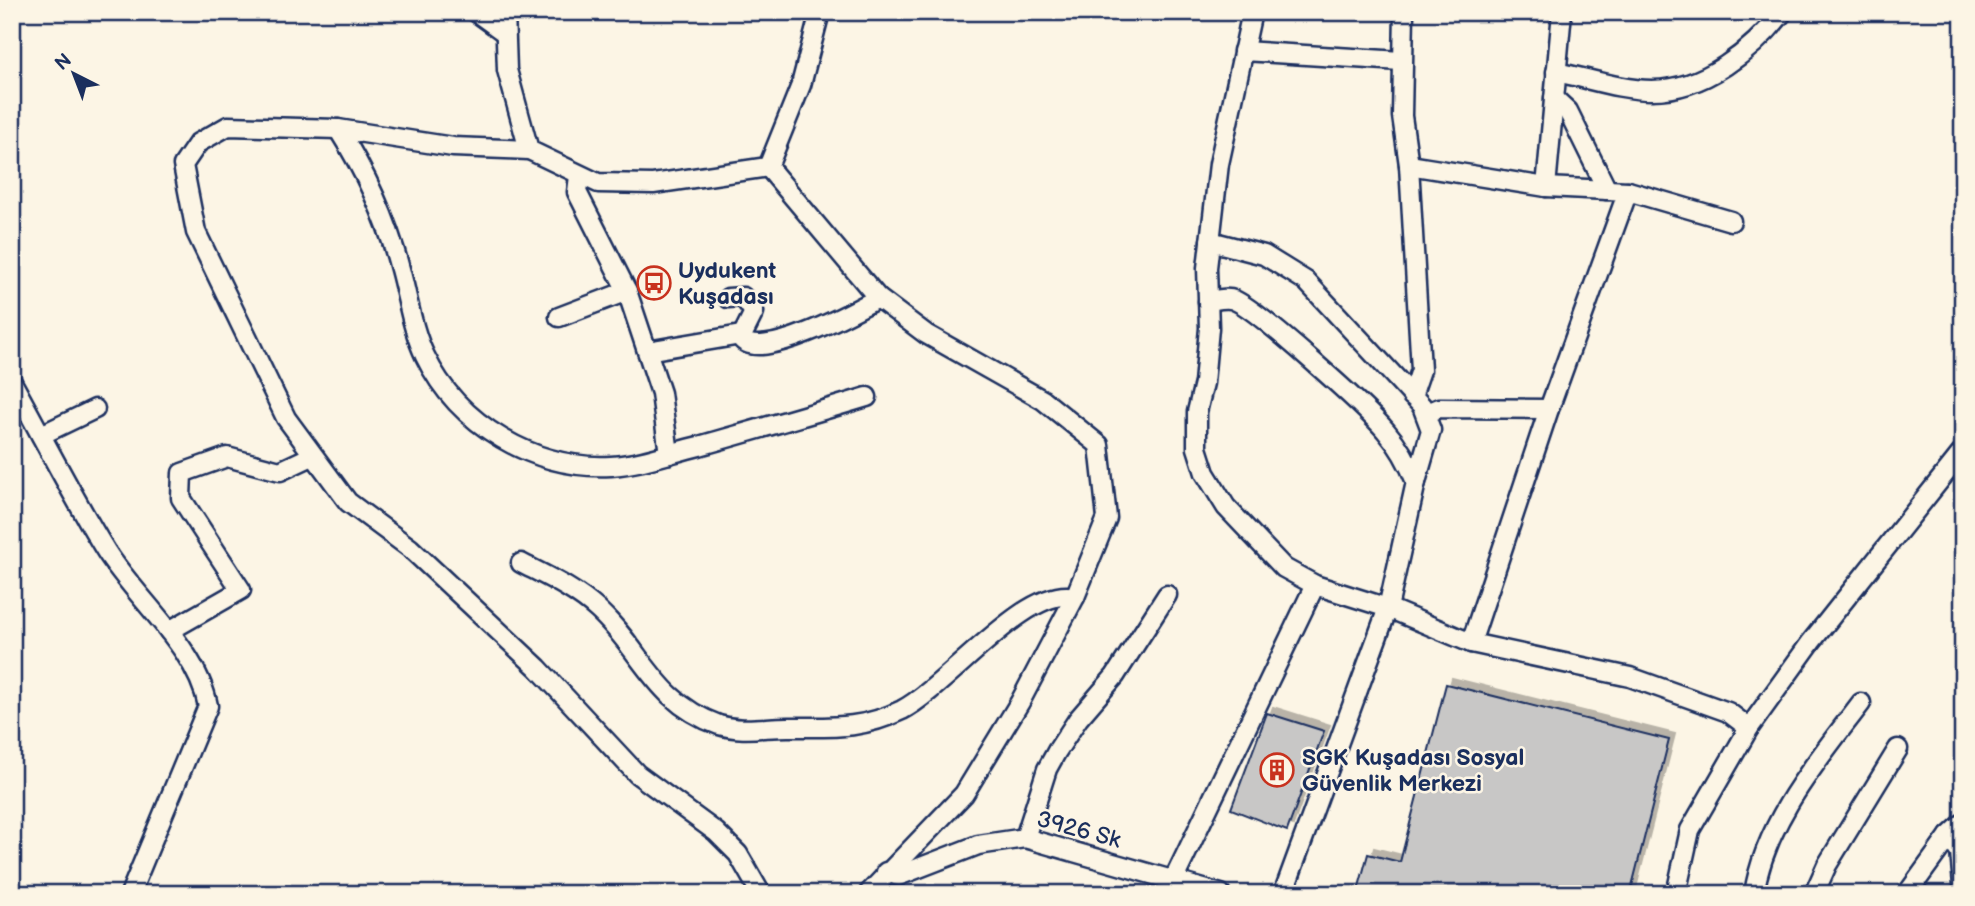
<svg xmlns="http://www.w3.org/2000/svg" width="1975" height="906" font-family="'Balsamiq Sans',sans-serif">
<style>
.building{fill:#c8c7c6;stroke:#1b2f5e;stroke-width:2;filter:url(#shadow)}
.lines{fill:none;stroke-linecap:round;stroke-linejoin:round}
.minor-casing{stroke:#1b2f5e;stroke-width:23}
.minor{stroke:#fcf5e5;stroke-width:18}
.labels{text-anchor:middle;stroke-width:5;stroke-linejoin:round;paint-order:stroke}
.poi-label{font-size:23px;font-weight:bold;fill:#1b2f5e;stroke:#fcf5e5;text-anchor:start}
.street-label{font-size:23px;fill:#1b2f5e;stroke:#fcf5e5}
</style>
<defs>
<filter id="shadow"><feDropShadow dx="6" dy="-6" stdDeviation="0" flood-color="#0004"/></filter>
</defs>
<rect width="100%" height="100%" fill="#fcf5e5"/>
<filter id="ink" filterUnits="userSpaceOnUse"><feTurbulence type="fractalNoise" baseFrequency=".0143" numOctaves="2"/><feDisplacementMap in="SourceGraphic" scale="14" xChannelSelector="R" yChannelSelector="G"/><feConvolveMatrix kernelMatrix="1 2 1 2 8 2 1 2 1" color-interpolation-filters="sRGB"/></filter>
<g filter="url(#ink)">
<g class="building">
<path d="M1446,684l223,56 -39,154h-273l11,-40 32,8z"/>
<path d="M1267,713l57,18 -37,100 -56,-22z"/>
</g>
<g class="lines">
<defs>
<g id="minor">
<path d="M476,12l29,21"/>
<path d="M505,12l2,58 22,80"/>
<path d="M1252,12l-33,152 -12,104 2,60 -5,55 -7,29v36l8,25 21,34 58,61 31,17 73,23 83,35 159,34 98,35 21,16 -59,102 -14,64"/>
<path d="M1404,12l-2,104 7,49 12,205 -9,26"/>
<path d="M1243,51l158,10"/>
<path d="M1556,72c31,6 65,18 96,18 52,0 100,-39 131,-78"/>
<path d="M1554,98l14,13 39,79"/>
<path d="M338,129c28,44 49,90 62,140 8,29 12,60 25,87 33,69 110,114 186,110 30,-2 59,-13 88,-20 56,-16 112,-32 168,-49"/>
<path d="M1409,165l137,22 82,4 103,30"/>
<path d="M768,167l110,131 48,36 117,66 56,45 8,73 -32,79 -55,105 -56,92 -96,100"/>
<path d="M768,167l33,-82 19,-73"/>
<path d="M579,176l-2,16 50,99 34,102 8,61"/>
<path d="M1546,187l16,-175"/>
<path d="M1210,241l54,14 42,26 116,125 9,24 -15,52"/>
<path d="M728,298l15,-1 11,15 -13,26c17,26 115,-28 137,-40"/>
<path d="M1208,301c8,-1 19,-4 26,-1 22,8 134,109 152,131 13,15 23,33 30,51l-28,126 -105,286"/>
<path d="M559,317l68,-26"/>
<path d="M647,351l94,-16"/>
<path d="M12,382c31,56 60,114 94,169 31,49 91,97 102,155l-78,188"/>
<path d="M1427,413l12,-5 110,1"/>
<path d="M41,435l54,-26"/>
<path d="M521,563c27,14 54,26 77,47 45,41 56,92 121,115 23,7 45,2 69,2 43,0 73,3 114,-17 46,-24 125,-126 173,-113"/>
<path d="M169,631l72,-41 -60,-92 1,-25 45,-16 53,14 32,-15"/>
<path d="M1471,643l78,-234 79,-218"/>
<path d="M1749,728l62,-86 152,-191"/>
<path d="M1949,836l11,16 3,33"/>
<path d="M1025,838l22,-69 10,-18 21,-32 37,-43 52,-81"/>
<path d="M886,872l12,4 80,-31 47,-7 196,56"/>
<path d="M1174,879l141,-294"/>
<path d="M761,894l-23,-40 -22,-22 -79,-58 -99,-106 -128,-120 -62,-46 -62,-84 -90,-186 -13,-67 15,-22 30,-17 110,3 115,18 76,3 69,33 55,1 115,-17"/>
<path d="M1754,894c11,-73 64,-134 107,-191"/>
<path d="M1814,894l13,-29 71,-116"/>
<path d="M1907,894l42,-58 14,-13"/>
</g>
</defs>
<use href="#minor" class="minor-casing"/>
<use href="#minor" class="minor"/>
</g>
</g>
<defs>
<symbol id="bus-ring" viewBox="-11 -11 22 22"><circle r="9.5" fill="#fcf5e5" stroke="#c8321e" stroke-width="1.5"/><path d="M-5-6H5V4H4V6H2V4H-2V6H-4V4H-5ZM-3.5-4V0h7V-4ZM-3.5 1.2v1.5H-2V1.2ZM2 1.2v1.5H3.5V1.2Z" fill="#c8321e"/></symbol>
<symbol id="building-ring" viewBox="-11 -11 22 22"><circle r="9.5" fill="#fcf5e5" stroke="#c8321e" stroke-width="1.5"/><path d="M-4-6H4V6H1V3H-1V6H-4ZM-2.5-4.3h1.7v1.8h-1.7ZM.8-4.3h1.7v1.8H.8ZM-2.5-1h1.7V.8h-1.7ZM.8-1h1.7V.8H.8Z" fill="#c8321e"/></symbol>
</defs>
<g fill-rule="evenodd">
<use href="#bus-ring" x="635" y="264" width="38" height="38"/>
<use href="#building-ring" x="1258" y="751" width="38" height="38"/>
</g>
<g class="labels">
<g class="poi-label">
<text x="678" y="278">Uydukent<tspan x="678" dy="26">Kuşadası</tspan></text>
<text x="1302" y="765">SGK Kuşadası Sosyal<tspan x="1302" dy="26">Güvenlik Merkezi</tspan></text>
</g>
<g class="street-label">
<text transform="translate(1079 829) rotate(15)" y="8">3926 Sk</text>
</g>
</g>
<rect width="1975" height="906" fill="none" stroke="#fcf5e5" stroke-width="42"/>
<rect x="21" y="21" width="1933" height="864" fill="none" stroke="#1b2f5e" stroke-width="2.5" filter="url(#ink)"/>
<g transform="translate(74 74) rotate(318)" stroke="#fcf5e5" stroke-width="5" paint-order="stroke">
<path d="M0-5L12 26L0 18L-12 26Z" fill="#1b2f5e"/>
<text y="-10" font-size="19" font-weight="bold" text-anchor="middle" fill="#1b2f5e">N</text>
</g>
</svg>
